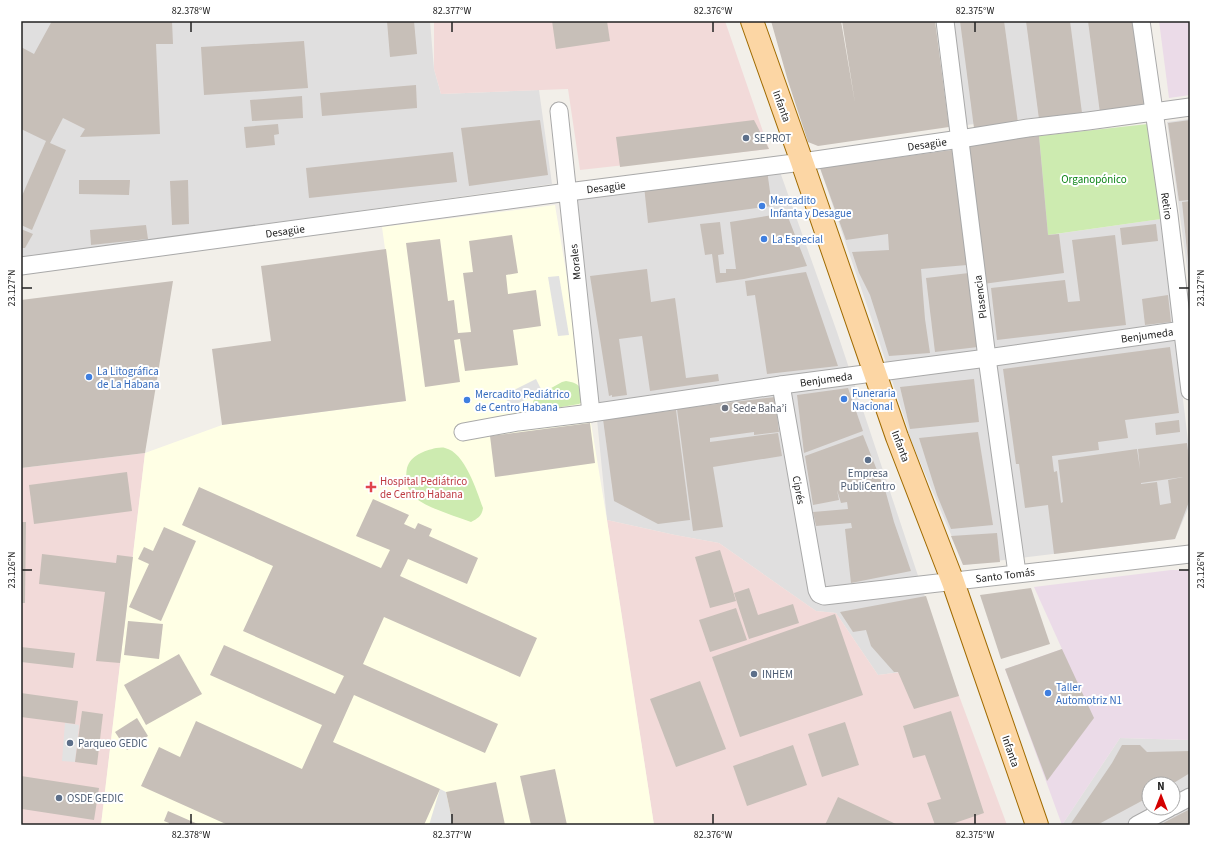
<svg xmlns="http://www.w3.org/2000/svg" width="1211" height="846" font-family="'Source Sans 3',sans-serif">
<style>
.residential{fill:#e0dfdf;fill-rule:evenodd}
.commercial{fill:#f2dad9}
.industrial{fill:#ebdbe8}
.education{fill:#ffffe5}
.grass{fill:#cdebb0}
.parking{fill:#e2e2e2}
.building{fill:#c7bfb8;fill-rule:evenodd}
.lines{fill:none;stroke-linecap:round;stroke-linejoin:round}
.street-casing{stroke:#a9a9a9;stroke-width:19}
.primary-casing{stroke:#a06b00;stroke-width:24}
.street{stroke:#fff;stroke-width:17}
.primary{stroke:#fcd6a4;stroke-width:22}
.ticks{fill:none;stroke:#222;stroke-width:1.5}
.service-dot{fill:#5c6f8a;stroke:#fff;stroke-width:1.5}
.shop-dot{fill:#3f7fe0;stroke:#fff;stroke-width:1.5}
.worship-dot{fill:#6b7280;stroke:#fff;stroke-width:1.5}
.health-dot{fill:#e0444e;stroke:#fff;stroke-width:1.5}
.labels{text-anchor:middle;stroke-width:4;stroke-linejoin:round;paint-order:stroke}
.street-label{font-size:11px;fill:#222;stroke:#fff}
.service-label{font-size:11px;fill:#4e5e75;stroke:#fff;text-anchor:start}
.park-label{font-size:11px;fill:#0c8416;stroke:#fff}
.shop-label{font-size:11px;fill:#366cbe;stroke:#fff;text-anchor:start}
.worship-label{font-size:11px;fill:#5b616d;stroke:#fff;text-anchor:start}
.health-label{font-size:11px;fill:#be3a42;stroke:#fff;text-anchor:start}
.neatline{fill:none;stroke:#222;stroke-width:1.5}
.ticks-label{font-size:10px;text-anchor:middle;fill:#222}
</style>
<rect width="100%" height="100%" fill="#f2efe9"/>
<g class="residential">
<path d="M23,21h407l4,48 7,25 98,-4 13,94 -531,74v-234z"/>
<path d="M953,21h183l11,85 -181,19z"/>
<path d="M1190,119v170l-23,-167z"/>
<path d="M1039,136l10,99 112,-16 29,238v47l-15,35 -211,26 -58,-136 3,3 -36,-109 -53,-155z"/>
<path d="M779,169l58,163 111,334 -70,9 -42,-62 -20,-2 -97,-68 -44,-8 -68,-15 -32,-323z"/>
<path d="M1120,738l70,2v85h-128zM1149,784h24v24h-24z"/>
</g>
<g class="commercial">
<path d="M434,21h291l44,128 -189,21 -12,-81 -127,5 -7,-25z"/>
<path d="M145,453l-44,372h-80v-357z"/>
<path d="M607,520l68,15 44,8 97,68 20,2 42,62 70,-9 59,159h-353z"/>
</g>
<g class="industrial">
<path d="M1159,21h31v74l-21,3z"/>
<path d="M1171,570h19v170l-70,-2 -58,87 -57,-156 57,-20 -28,-62z"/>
</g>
<path class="education" d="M555,205l52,315 47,305h-553l44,-372 77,-28 184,-24 -24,-174z"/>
<g class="grass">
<path d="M1148,124l13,95 -113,16 -9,-99z"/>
<path d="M566,381c15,2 15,7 16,21l-3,2 -36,6 -7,-1 -3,-7 2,-5 27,-15z"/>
<path d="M436,448c3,0 6,-1 9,0 20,4 32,44 38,60 -1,8 -6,11 -12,14 -18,-7 -42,-13 -57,-25 -7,-6 -9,-20 -7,-29 4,-13 17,-17 29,-20z"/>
</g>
<g class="parking">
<path d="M559,276l10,59 -11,1 -10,-59z"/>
<path d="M536,379l6,12 -31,16 -7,-12z"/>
<path d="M65,723l14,2 -4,37 -13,-1z"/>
<path d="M440,789l6,3 7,33h-24z"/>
</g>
<g class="building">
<path d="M52,21h120l1,23h-17l4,90 -80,3 5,-8 -22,-11 -13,25 16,7 -34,80 -11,-5v-27l25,-57 -25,-12v-82l13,7z"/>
<path d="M387,21h27l3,33 -27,3z"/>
<path d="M552,21h55l3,20 -54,8z"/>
<path d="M771,21h70l14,82 -13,-82h93l14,106 -131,19 -10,-4 -20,-61z"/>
<path d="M960,21h44l14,102 -44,5z"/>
<path d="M1026,21h44l12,92 -43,6z"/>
<path d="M1088,21h48l11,85 -47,7z"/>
<path d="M304,41l4,47 -104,7 -3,-48z"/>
<path d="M416,85l1,23 -95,8 -2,-23z"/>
<path d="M302,96l1,22 -51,3 -2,-21z"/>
<path d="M540,120l8,55 -79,11 -8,-58z"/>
<path d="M754,120l15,29 -149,18 -4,-30z"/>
<path d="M1190,120v80l-11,1 -11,-78z"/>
<path d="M278,124l1,10 -5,1 1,10 -29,3 -2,-21z"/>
<path d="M1039,136l9,99 11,-1 5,39 -81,11 -19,-140z"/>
<path d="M952,150l15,115 -46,4 4,50 5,34 -41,3 -11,-36 -8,-25 -11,-22 -7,-21 37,-2 -1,-16 -42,6 -26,-72z"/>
<path d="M453,152l4,30 -148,16 -3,-30z"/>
<path d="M767,170l5,36 -124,17 -4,-37z"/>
<path d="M79,180h51l-1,15 -50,-1z"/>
<path d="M188,180l1,44 -17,1 -2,-44z"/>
<path d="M1190,201v69h-1l-7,-68z"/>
<path d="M779,214v3h9l19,49 -63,13 -28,4 -4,-29 -7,1 -5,-31 20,-2 4,32 -6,1 2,18h6v-4h10l-6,-47z"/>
<path d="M1156,224l2,17 -36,4 -2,-17z"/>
<path d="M146,225l2,14 -57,6 -1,-15z"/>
<path d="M21,229l12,5 -8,14h-4z"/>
<path d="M512,235l6,38 -12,2 2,19 28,-4 5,36 -28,4 5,35 -53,6 -5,-32 -6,1 6,42 -35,5 -19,-144 34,-4 8,62 6,-1 4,33 13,-1 -8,-59 10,-1 -4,-31z"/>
<path d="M1115,235l11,90 -129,15 -6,-52 74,-8 3,22 12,-1 -8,-61z"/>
<path d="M386,249l20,152 -184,24 -10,-76 59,-8 -10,-75z"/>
<path d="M647,269l4,33 24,-4 11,80 32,-4 1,7 -69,10 -8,-55 -23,3 8,56 -15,2v-2l-3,1 -19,-120z"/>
<path d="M806,272l32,94 -71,8 -12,-79 -8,1 -2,-15z"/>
<path d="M969,273l9,74 -43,5 -9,-74z"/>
<path d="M173,281l-28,172 -124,15v-168z"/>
<path d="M1168,295l3,27 -26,3 -3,-26z"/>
<path d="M1170,347l9,66 -54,7 3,18 -30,4 1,8 -47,6 2,16 3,-1 4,32 2,-1 -5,-42 79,-11 3,20 -2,-20 49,-6 3,23v33l-15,40 -121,15 -6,-49 -23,3 -6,-44h-3l-13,-95zM1183,477l-15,3 3,23 -11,2 -3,-23 -16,2v-1z"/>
<path d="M974,379l5,43 -69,7 -10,-42z"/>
<path d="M848,388l15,43 -59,22 -7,-58z"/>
<path d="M775,397l4,35 -25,3v-3l-44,6v4l68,-9 4,23 -69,11 10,60 -30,4 -16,-122z"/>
<path d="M676,410l14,110 -32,4 -44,-23 -11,-82z"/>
<path d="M1179,420l1,12 -24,3 -1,-12z"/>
<path d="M590,423l5,40 -100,14 -5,-41z"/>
<path d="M978,432l15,93 -42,4 -14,-34 -18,-57z"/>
<path d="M863,435l23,58 8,29 17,49 -60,12 -6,-54 7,-1 -1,-5 -35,3 -3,-14 35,-3 -1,-7 -6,1 -4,-13 2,10 -26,5 -8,-49z"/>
<path d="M127,472l5,39 -98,13 -5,-39z"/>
<path d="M199,487l182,81 9,-18 -34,-14 17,-37 36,16 -5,9 11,5 3,-6 14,6 -3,7 49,22 -11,26 -59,-25 -8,17 137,62 -17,39 -136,-60 -21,47 135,60 -13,29 -131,-58 -21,47 107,47 -16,36h-196l-87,-39 18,-39 21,10 16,-36 106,48 20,-44 -112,-50 14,-30 111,49 9,-18 -101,-45 30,-65 -91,-41z"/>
<path d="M21,522h5l-1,81h-4z"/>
<path d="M164,527l32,14 -35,80 -32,-14 20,-43 -11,-5 6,-12 9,4z"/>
<path d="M997,533l3,29 -37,3 -12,-29z"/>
<path d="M720,550l16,51 -26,7 -15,-51z"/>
<path d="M42,554l74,9 1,-8 16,2 -13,106 -24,-2 9,-69 -66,-8z"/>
<path d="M749,588l9,27 35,-11 6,19 -50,16 -15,-46z"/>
<path d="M1031,588l19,56 -49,15 -21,-64z"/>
<path d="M926,596l33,100 -45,13 -16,-37h-4l-23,-26 -5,-16 -13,2 -13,-20z"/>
<path d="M736,608l11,32 -37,12 -11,-32z"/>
<path d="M835,614l28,81 -123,42 -28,-80z"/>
<path d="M128,621l35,3 -4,35 -35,-4z"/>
<path d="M21,647l54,6 -2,15 -52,-6z"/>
<path d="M1062,649l32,69 -47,63 -42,-112z"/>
<path d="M179,654l23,40 -56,31 -22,-40z"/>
<path d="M700,681l26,68 -50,18 -26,-68z"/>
<path d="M21,693l57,8 -3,23 -54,-7z"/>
<path d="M82,711l21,3 -6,51 -22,-3z"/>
<path d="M951,711l33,102 -35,12h-14l-8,-22 14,-4 -16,-44 -12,3 -10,-32z"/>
<path d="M137,718l11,18 -21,14 -12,-18z"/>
<path d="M845,722l14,43 -37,12 -14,-43z"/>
<path d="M793,745l14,40 -60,21 -14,-40z"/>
<path d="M1122,745h18l7,7 43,-1v22l-18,11h-23v13l-52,28h-27l42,-62z"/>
<path d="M555,769l12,56h-36l-11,-49z"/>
<path d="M21,776l78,12 -5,32 -72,-11 -1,3z"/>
<path d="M496,782l9,43h-52l-7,-33z"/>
<path d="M838,797l60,28h-73z"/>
<path d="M1190,809v16h-30l7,-4z"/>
<path d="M168,811l32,14h-31v-2l-5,-2z"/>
</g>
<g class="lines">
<defs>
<g id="street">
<path d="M945,21l42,337 30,215"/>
<path d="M1141,21l28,194 21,176"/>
<path d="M559,111l32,302"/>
<path d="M21,266l547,-74 234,-30 158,-23 68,-11 60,-7 102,-14"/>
<path d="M781,385l36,205 2,4 5,2c122,-13 244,-28 366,-42"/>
<path d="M463,432l55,-10 73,-9 190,-28 206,-27 203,-29"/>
<path d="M1173,806l17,-9"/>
<path d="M1137,825l32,-17"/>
</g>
<path id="primary" d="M752,21l50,141 95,275 56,145 84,243"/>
</defs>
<use href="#street" class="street-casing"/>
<use href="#primary" class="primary-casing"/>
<use href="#street" class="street"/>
<use href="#primary" class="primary"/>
</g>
<path class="ticks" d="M191,22v10M452,22v10M713,22v10M975,22v10M22,288h10M1179,288h10M22,570h10M1179,570h10M191,814v10M452,814v10M713,814v10M975,814v10"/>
<g class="service-dot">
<circle cx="746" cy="138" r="4"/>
<circle cx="868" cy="460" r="4"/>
<circle cx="754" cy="674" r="4"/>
<circle cx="70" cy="743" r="4"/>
<circle cx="59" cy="798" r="4"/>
</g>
<g class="shop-dot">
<circle cx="762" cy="206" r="4"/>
<circle cx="764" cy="239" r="4"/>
<circle cx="89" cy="377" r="4"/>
<circle cx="844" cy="399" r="4"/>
<circle cx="467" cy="400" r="4"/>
<circle cx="1048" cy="693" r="4"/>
</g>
<circle class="worship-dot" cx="725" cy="408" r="4"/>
<path class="health-dot" d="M369 481h4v4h4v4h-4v4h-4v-4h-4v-4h4z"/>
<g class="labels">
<g class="street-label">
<text transform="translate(782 106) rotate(70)" y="4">Infanta</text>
<text transform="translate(927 144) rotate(-8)" y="4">Desagüe</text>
<text transform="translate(606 187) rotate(-7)" y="4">Desagüe</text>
<text transform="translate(1167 206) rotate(82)" y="4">Retiro</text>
<text transform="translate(285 231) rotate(-8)" y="4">Desagüe</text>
<text transform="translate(575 262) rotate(-96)" y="4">Morales</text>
<text transform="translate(980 297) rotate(-97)" y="4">Plasencia</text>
<text transform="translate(1147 335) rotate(-8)" y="4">Benjumeda</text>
<text transform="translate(826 379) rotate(-8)" y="4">Benjumeda</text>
<text transform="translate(901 446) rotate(69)" y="4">Infanta</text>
<text transform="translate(799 490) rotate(80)" y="4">Ciprés</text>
<text transform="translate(1005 575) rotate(-7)" y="4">Santo Tomás</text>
<text transform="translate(1011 751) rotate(71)" y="4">Infanta</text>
</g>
<g class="service-label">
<text x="754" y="142">SEPROT</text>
<text x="868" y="477" text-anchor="middle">Empresa<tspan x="868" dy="13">PubliCentro</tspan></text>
<text x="762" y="678">INHEM</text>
<text x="78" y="747">Parqueo GEDIC</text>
<text x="67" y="802">OSDE GEDIC</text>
</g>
<g class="park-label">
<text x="1094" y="183">Organopónico</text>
</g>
<g class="shop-label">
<text x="770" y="204">Mercadito<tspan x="770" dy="13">Infanta y Desague</tspan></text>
<text x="772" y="243">La Especial</text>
<text x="97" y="375">La Litográfica<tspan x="97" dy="13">de La Habana</tspan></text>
<text x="852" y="397">Funeraria<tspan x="852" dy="13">Nacional</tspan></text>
<text x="475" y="398">Mercadito Pediátrico<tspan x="475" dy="13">de Centro Habana</tspan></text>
<text x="1056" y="691">Taller<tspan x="1056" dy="13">Automotriz N1</tspan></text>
</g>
<g class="worship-label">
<text x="733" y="412">Sede Baha’i</text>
</g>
<g class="health-label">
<text x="380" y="485">Hospital Pediátrico<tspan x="380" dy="13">de Centro Habana</tspan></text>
</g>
</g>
<rect width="1211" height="846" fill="none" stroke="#ffffff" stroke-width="44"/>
<g transform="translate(1161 796)"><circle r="19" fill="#ffffff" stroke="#a7a7a7"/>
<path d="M0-3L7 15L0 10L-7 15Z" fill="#d40000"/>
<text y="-6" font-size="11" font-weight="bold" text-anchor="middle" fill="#222222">N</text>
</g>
<rect x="22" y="22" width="1167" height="802" class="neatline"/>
<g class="ticks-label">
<text x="191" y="14">82.378°W</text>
<text x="452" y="14">82.377°W</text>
<text x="713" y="14">82.376°W</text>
<text x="975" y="14">82.375°W</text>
<text transform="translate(11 288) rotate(-90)" y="4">23.127°N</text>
<text transform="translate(1200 288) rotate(-90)" y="4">23.127°N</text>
<text transform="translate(11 570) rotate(-90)" y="4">23.126°N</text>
<text transform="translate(1200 570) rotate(-90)" y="4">23.126°N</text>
<text x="191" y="838">82.378°W</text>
<text x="452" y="838">82.377°W</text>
<text x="713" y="838">82.376°W</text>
<text x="975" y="838">82.375°W</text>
</g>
</svg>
